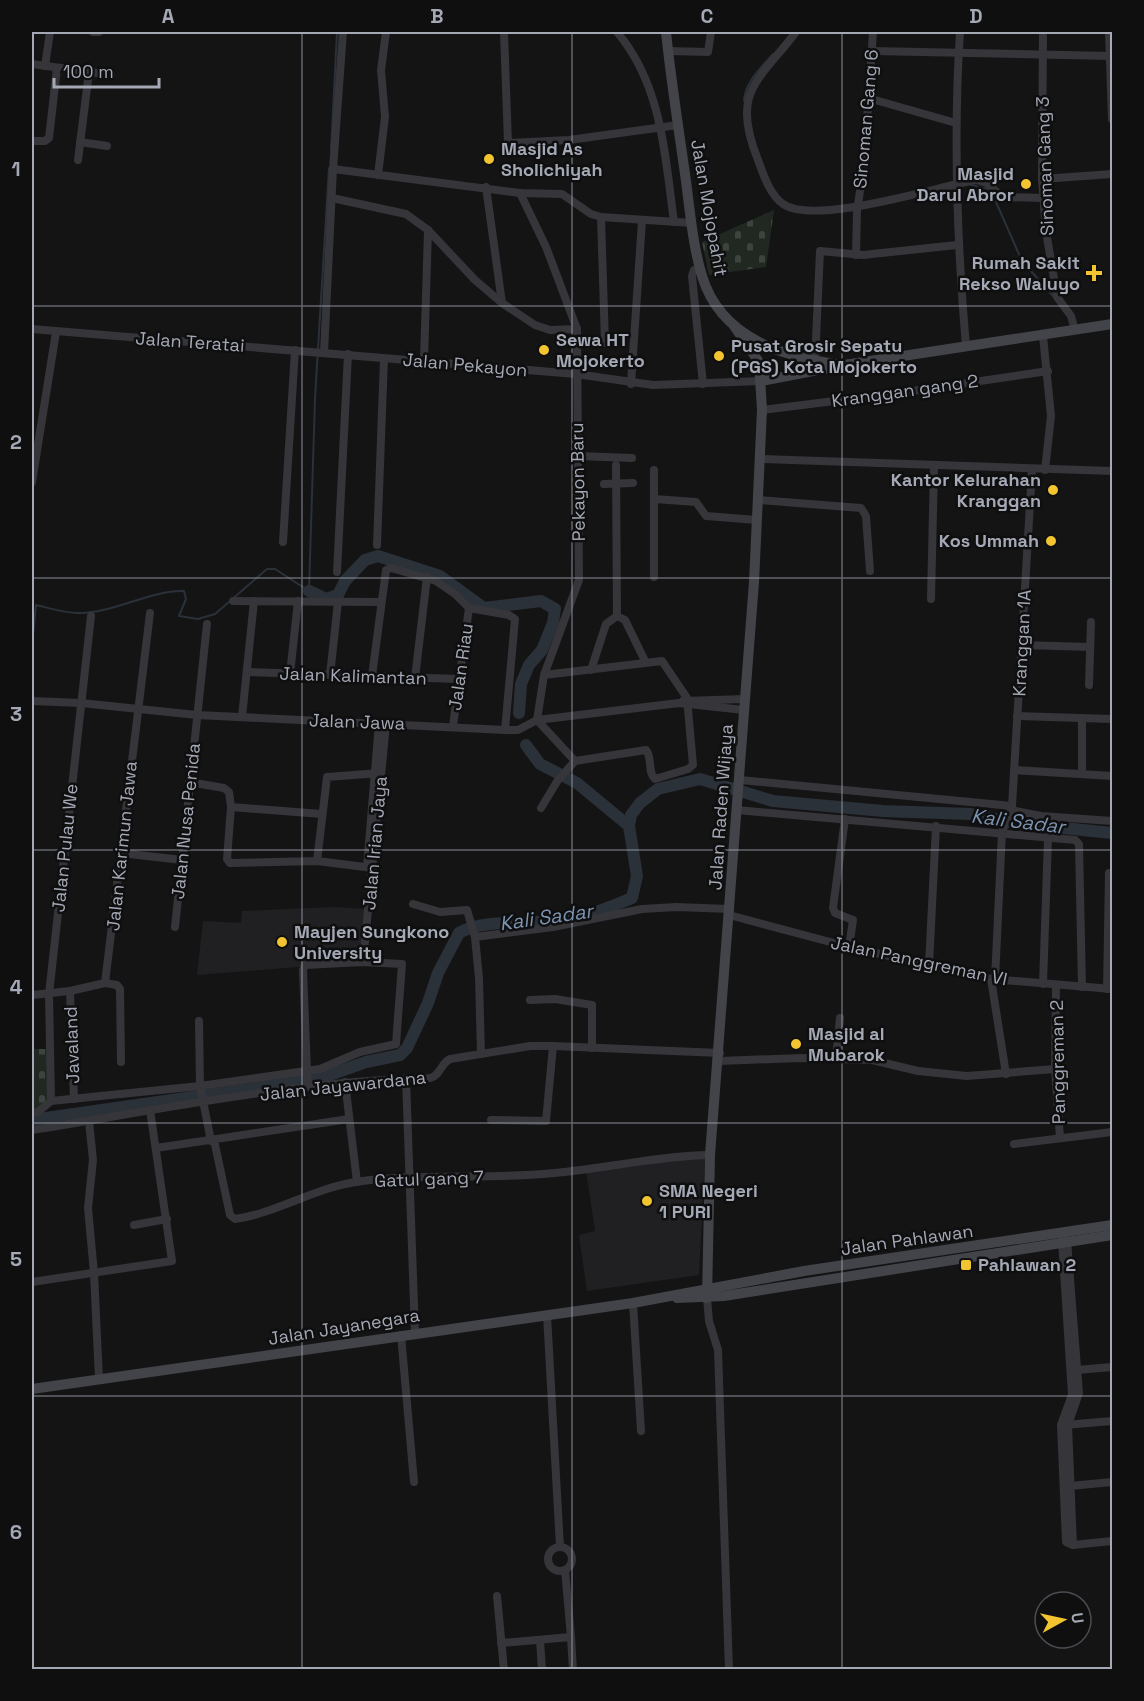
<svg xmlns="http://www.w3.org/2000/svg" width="1144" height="1701" font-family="'Space Grotesk',sans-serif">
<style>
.built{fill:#202022}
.cemetery{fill:url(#cemetery-stones)}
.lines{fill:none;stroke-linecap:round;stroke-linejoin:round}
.stream{stroke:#2a3139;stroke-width:2}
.river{stroke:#2a3139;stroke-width:12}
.minor{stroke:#35353a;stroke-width:8}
.secondary{stroke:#43444a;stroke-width:10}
.grid{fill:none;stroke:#a5a9b6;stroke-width:1.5;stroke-opacity:0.55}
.poi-dot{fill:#f1c430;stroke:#0f0f10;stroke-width:2}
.labels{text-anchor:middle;stroke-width:5;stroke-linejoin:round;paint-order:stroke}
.street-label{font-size:18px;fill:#a5a9b6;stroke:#0f0f10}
.poi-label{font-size:18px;font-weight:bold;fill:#a5a9b6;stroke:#0f0f10;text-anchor:start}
.water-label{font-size:20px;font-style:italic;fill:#7c93b1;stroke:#0f0f10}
.neatline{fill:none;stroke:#a5a9b6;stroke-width:2}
.grid-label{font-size:20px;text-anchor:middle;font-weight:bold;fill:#a5a9b6}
</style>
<defs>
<pattern id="cemetery-stones" width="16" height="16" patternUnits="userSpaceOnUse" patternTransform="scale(1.5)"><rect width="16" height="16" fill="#202821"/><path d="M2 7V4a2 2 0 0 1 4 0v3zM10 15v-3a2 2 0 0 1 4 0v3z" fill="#3d443f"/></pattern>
</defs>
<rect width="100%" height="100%" fill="#141415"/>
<g class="built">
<path d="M334,907l34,2 -6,53 -165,13 6,-54 38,2 1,-12z"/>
<path d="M705,1156l-6,119 -112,16 -8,-56 16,-4 -9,-60z"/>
</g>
<g class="cemetery">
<path d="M774,210l-8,57 -57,8 -7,-33z"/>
<path d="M32,1049h16l1,50 -12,11 -5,1z"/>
</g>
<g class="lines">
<g class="stream">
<path d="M744,101c1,-19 17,-33 29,-47"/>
<path d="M331,150l6,-118"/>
<path d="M971,185l17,4"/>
<path d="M992,193l30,68 32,36"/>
<path d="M309,591l6,-193 14,-230h2"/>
<path d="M32,646l4,-41c13,3 28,8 42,8 34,1 72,-23 106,-22l2,8 -7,17 19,3 17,-5 52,-45h8l34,22"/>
</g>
<g class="river">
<path d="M309,591l17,8 12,-4 7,-14 20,-21 13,-4 62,20 44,32 57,-7 14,8 -2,14 -11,27 -13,15 -8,19 -2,29"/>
<path d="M526,745l14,19 37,19 52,43"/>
<path d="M32,1120l286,-41 48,-17 34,-7 7,-7 21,-45 10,-30 21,-40c25,-15 72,-8 102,-13 25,-3 47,-12 71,-22l5,-22 -8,-50 2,-11 9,-12 18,-14 42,-10 73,22 110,10 87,3 45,9 97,10"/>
</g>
<g class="minor">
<path d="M93,32h6"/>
<path d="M504,32l4,111 61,-3 109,-15"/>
<path d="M617,32c45,53 48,124 57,190"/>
<path d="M796,32c-37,49 -66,59 -38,128 5,14 12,35 25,44 31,22 153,-17 193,-24l11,3 15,14 40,1"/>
<path d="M960,32c-7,106 -3,210 6,315"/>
<path d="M1043,32l-1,147 4,52 11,66 14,19 4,14"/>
<path d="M1109,32l3,87"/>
<path d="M669,51l39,1 3,-20"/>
<path d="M872,51l240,5"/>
<path d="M32,64l79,11"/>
<path d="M45,66l5,-34"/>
<path d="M868,98l88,25"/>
<path d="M32,141h13l4,-3 8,-70"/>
<path d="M80,142l27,4"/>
<path d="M78,160l11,-88"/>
<path d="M333,169l187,24 42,1 29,20 10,3 91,6"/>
<path d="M378,175l7,-58 -4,-47 5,-38"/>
<path d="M1042,179l70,-5"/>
<path d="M486,187l16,116"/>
<path d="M520,193l26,54 31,82 2,251 -35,95 -7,45 38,41 71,-11c7,8 1,22 9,29l33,-10 5,-4 -6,-67 -25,-37 -118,14"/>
<path d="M332,198l74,16 22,16 47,50 27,23 33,22 15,5 27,-1"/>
<path d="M601,217l4,126"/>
<path d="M856,255l1,-44 7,-46 9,-133"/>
<path d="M700,267l-6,3 -2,6 11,108"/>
<path d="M32,329l544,45 77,11 108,-4"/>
<path d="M1043,336l8,80 -6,54"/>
<path d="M324,353l9,-184 10,-137"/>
<path d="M424,361l4,-131"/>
<path d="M815,362l5,-111 43,4 94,-10"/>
<path d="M631,384l11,-163"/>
<path d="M762,410l137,-17 149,-22"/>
<path d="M578,456l54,2"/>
<path d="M760,459l352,12"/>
<path d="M616,465l1,151"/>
<path d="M32,482l24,-150"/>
<path d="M604,484l29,-1"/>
<path d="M654,499l42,3 10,14 51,4"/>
<path d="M759,500l102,8 5,8 4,55"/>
<path d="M283,542l12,-192"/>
<path d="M377,545l7,-186"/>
<path d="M337,572l11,-218"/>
<path d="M654,577v-107"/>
<path d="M931,599l3,-132"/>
<path d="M233,601l148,1"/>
<path d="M1021,645l69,2"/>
<path d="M591,670l15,-46 11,-8 8,4 20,41"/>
<path d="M247,672l212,7"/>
<path d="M290,674l8,-73"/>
<path d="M330,675l8,-73"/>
<path d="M372,676l14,-106 5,-2 45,13 19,13 14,14 40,7 6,4 -10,111"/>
<path d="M415,678l12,-101"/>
<path d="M1089,685l2,-63"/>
<path d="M32,701l49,2 116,12 308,15h13l19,-10 142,-17 65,7"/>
<path d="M683,701l61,-2"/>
<path d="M1017,716l95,3"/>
<path d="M242,717l12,-116"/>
<path d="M453,726l16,-118"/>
<path d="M1014,770l98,6"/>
<path d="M1082,774v-56"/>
<path d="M740,780l272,26"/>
<path d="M189,782l35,6 5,4 2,15 -4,52 3,4 87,-2 56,7"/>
<path d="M231,807l91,7"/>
<path d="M541,808l17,-28 17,-19"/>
<path d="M737,810l338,30 4,4 3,143"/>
<path d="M1011,810l30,6 71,5"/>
<path d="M845,819l-12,89 2,5 18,7 -4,27"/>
<path d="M121,853l61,7"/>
<path d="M317,861l10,-84 53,-4"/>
<path d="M367,867l12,-144"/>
<path d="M413,904l27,8 27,-2 8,27 78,-10 89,-18 34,-2 54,2"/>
<path d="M729,915l120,32 142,32 121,10"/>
<path d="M175,927l32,-303"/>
<path d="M475,937l4,41 2,76"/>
<path d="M363,962l23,-238"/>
<path d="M929,965l7,-139"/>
<path d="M991,979l15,95"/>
<path d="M995,979l7,-147 10,-26 20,-336"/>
<path d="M105,983l45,-370"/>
<path d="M105,983l12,2 3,4 1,73"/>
<path d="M1043,984l5,-145"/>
<path d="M1056,986l-1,83 5,69"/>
<path d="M1107,989l2,-116"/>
<path d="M70,991l4,108"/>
<path d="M32,995l38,-4 35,-8"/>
<path d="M530,1000l25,-1 37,6v43"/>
<path d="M199,1021l1,65 120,-17 40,-17 36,-8 6,-80 -39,-2 -58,3 -2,5 4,102 1,15"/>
<path d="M836,1058l4,-40"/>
<path d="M719,1061l82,-3 71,2 46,11 49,5 88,-7"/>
<path d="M406,1078l9,255"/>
<path d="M345,1082l12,100"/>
<path d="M51,1101l-2,-107 42,-378"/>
<path d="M32,1113l6,-1 13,-11 149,-15 11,55"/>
<path d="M491,1120l55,1 7,-75"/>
<path d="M89,1121l4,39 -5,48 6,65 5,106"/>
<path d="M32,1130c132,-21 264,-49 398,-52 10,-2 11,-15 20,-19l80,-13h23l167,7"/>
<path d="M214,1140l16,75 5,4c42,-6 79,-31 121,-37 62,-9 125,-3 187,-8 56,-4 111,-18 167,-19"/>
<path d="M1014,1144l98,-12"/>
<path d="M156,1148l193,-29"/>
<path d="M134,1225l33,-6"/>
<path d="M1067,1240l12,153 -11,32 5,120"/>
<path d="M1062,1241l10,154 -11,30 5,117 7,3 39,-4"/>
<path d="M32,1282l140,-21 -22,-151"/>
<path d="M707,1298l2,23 9,29 11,320"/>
<path d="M633,1303l8,128"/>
<path d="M547,1315l13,232"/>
<path d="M401,1335l13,147"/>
<path d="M1077,1370l35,-3"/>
<path d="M1065,1425l47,-4"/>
<path d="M1070,1486l42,-4"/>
<circle cx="560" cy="1559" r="12"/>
<path d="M565,1570l6,67"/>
<path d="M497,1596l7,74"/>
<path d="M540,1640l2,30"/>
<path d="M501,1643l70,-6 2,33"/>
</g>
<g class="secondary">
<path d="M666,32c5,49 13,99 20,149 4,31 7,65 16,95 19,63 83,82 142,89"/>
<path d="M761,381l83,-16 268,-41"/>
<path d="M677,1298l47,-2 388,-61"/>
<path d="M707,1298l3,-143 44,-573 8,-172 -3,-48 -25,-36"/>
<path d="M32,1389l601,-86 171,-32 308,-46"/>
</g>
</g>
<path class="grid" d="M302,32v1638M572,32v1638M842,32v1638M32,306h1080M32,578h1080M32,850h1080M32,1123h1080M32,1396h1080"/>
<g class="poi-dot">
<circle cx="489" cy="159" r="6"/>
<circle cx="1026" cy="184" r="6"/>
<path d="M1091 264h6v6h6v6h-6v6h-6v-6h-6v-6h6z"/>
<circle cx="544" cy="350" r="6"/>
<circle cx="719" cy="356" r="6"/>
<circle cx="1053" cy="490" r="6"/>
<circle cx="1051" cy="541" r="6"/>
<circle cx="282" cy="942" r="6"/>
<circle cx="796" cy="1044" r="6"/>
<circle cx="647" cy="1201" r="6"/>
<rect x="960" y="1259" width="12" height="12" rx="3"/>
</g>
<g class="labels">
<g class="street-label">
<text transform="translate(866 119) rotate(-85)" y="6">Sinoman Gang 6</text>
<text transform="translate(1045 166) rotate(-92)" y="6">Sinoman Gang 3</text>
<text transform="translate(709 208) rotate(80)" y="6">Jalan Mojopahit</text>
<text transform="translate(190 342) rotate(4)" y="6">Jalan Teratai</text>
<text transform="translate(465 365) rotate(5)" y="6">Jalan Pekayon</text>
<text transform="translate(905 391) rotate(-8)" y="6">Kranggan gang 2</text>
<text transform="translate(578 482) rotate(-91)" y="6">Pekayon Baru</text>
<text transform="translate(1022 643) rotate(-87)" y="6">Kranggan 1A</text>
<text transform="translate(461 667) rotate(-82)" y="6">Jalan Riau</text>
<text transform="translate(353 676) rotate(2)" y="6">Jalan Kalimantan</text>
<text transform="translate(357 722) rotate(2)" y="6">Jalan Jawa</text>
<text transform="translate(721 807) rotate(-86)" y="6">Jalan Raden Wijaya</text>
<text transform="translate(186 821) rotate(-84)" y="6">Jalan Nusa Penida</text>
<text transform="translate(375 843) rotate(-85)" y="6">Jalan Irian Jaya</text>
<text transform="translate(122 846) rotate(-84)" y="6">Jalan Karimun Jawa</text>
<text transform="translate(65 848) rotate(-84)" y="6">Jalan Pulau We</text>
<text transform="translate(919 961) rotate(12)" y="6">Jalan Panggreman VI</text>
<text transform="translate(72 1045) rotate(-92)" y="6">Javaland</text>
<text transform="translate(1058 1062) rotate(-91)" y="6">Panggreman 2</text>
<text transform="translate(343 1086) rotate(-6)" y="6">Jalan Jayawardana</text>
<text transform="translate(429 1179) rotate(-2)" y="6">Gatul gang 7</text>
<text transform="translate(907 1240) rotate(-8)" y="6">Jalan Pahlawan</text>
<text transform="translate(344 1327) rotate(-9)" y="6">Jalan Jayanegara</text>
</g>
<g class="poi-label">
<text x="501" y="155">Masjid As<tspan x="501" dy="21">Sholichiyah</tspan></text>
<text x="1014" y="180" text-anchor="end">Masjid<tspan x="1014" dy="21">Darul Abror</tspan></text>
<text x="1080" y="269" text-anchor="end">Rumah Sakit<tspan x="1080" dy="21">Rekso Waluyo</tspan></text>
<text x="556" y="346">Sewa HT<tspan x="556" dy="21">Mojokerto</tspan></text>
<text x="731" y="352">Pusat Grosir Sepatu<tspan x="731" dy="21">(PGS) Kota Mojokerto</tspan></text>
<text x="1041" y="486" text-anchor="end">Kantor Kelurahan<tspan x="1041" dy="21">Kranggan</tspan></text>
<text x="1039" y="547" text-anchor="end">Kos Ummah</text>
<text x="294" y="938">Mayjen Sungkono<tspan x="294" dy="21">University</tspan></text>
<text x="808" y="1040">Masjid al<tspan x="808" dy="21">Mubarok</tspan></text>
<text x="659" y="1197">SMA Negeri<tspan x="659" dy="21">1 PURI</tspan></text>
<text x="978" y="1271">Pahlawan 2</text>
</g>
<g class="water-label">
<text transform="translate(1018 821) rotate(7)" y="7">Kali Sadar</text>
<text transform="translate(546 917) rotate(-8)" y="7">Kali Sadar</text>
</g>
</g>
<rect width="1144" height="1701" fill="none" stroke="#0f0f10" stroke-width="66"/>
<g transform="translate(1063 1620) rotate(82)"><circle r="28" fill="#0f0f10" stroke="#4b4d52" stroke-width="1.5"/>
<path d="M0-4.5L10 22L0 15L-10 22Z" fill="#f1c430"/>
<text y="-9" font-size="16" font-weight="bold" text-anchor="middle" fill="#a5a9b6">U</text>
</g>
<path d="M54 78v9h105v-9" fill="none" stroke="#a5a9b6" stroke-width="3"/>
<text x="63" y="78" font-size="18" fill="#a5a9b6" stroke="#0f0f10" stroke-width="4.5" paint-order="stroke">100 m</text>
<rect x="33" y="33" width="1078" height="1635" class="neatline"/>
<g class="grid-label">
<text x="168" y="23">A</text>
<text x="437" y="23">B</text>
<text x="707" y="23">C</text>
<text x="976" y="23">D</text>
<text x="16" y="176">1</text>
<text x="16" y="449">2</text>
<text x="16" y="721">3</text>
<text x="16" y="994">4</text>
<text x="16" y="1266">5</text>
<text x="16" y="1539">6</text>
</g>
</svg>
